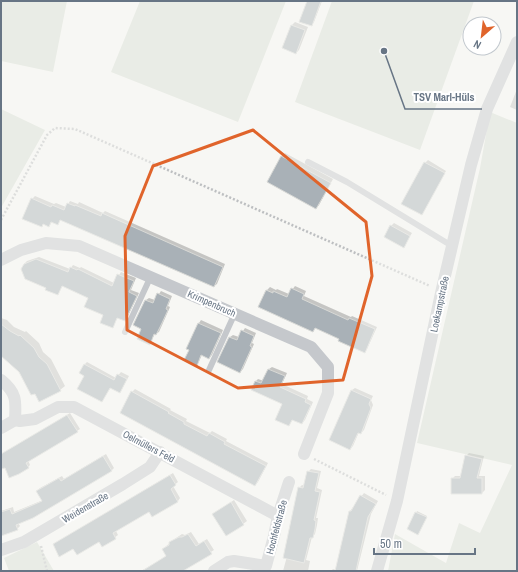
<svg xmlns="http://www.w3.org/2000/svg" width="518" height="572" font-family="'Archivo Narrow',sans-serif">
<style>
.green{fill:#d8ded5}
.shadow{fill:#0003}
.building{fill:#a9b1b7;stroke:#d8d9d6}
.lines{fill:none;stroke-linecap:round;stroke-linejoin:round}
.path{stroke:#bdbfc1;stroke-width:2.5;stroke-dasharray:2 2;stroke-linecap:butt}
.service{stroke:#c5c8cc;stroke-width:6}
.minor{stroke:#c5c8cc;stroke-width:12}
.marked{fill:none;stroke:#e0642b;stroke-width:3;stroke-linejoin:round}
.labels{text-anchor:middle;stroke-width:4;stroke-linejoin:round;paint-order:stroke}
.street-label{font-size:10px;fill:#677585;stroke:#fff}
.leader{fill:none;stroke:#677585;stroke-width:1.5}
.callout-dot{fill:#677585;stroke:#fff;stroke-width:1.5}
.callout-label{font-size:11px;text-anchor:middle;font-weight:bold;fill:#677585;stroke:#fff;stroke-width:4;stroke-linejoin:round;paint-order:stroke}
</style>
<rect width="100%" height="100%" fill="#f7f7f4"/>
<g class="green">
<path d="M1,1h66l-14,71 -52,-11z"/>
<path d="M140,1h146l-48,121 -127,-50z"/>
<path d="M332,1h142l-54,149 -125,-48z"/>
<path d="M1,109l44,21 -44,78z"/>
<path d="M490,112l27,11v448h-129l7,-37 51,29 13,-40 21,10 32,-68 -95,-22 63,-275z"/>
<path d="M37,542l17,29h-45l-5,-13z"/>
</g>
<g class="shadow">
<path d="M308,1h14l-8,21 -3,3z"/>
<path d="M295,22l13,5 -9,23 -3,3 -13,-5 9,-23z"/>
<path d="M517,89v21l-7,-3z"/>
<path d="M285,153l48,26 -14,26 -3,3 -48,-26 14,-26z"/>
<path d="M428,160l18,11 -24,43 3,-51z"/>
<path d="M35,196l19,8 2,-1 10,4 4,-6 8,3 1,-2 24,11 2,-2 120,53 -8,20 -3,2 -153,-67 -3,4 -5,-2 -4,5 -5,-3 -2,3 -10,-27z"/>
<path d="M394,223l18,10 -8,13 -13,-20z"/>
<path d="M39,257l31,12 3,-4 7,3 1,-1 33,16 7,-11 15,6 -5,12 8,3 -12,25 -2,2 -7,-3 -6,10 -7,-12 -16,-18 -26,-12 -5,9 -11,-7 -23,-23 3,-3z"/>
<path d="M295,286l11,5 -2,5 47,21 1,-1 25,11 -10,22 -2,3 -49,-25 -3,3 -53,-23 7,-17 3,-3 6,3 1,-1 12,5z"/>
<path d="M161,291l11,5 -4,10 2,1 -11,25 -4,2 -6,10 -6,-16 -8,-3 11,-25 3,-2 6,2z"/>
<path d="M1,318l6,2 7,7 11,5 1,-1 13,12 4,9 8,7 14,27 -5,4 -25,2 -15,-20 -19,-17z"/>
<path d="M201,320l22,10 -11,25 -3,3 -7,-3 -5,10 -7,-16 -2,-1 11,-25z"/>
<path d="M245,328l11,5 -4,10 2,1 -11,25 -3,3 -10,-35 3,-2 6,2z"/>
<path d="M87,362l29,16 5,-6 8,4 -7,13 -11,-2 -9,14 -17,-37z"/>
<path d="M272,367l15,6 -5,11 26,12 -1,3 6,3 -8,18 -3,3 -9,-4 -4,6 -6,-22 -27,-22 2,-2 6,2 5,-12z"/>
<path d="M355,388l18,8 -2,4 2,5 -9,25 -3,3 -2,-1 -6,14 -3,3 -20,-10 22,-49z"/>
<path d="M135,389l36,20 -1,1 17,9 -1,2 24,12 2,-2 15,8 -1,2 42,22 -10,19 -3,3 -123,-93z"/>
<path d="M70,413l10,16 -3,2 -49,29 2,5 -2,2 -23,-1 -4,2v-13z"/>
<path d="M469,453l15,3 -5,20h6v14l-3,3 -30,-14 3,-3h7l4,-20z"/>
<path d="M106,454l8,14 -2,2 -94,53 2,3 -3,3 -16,6v-24l12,-4 1,5 29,-12 -6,-9 3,-3 22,-12 2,3z"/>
<path d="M311,469l10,2 -4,17 5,2 -6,28h2l-1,7 -2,9 -3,3 -6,23 4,1 -2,10h-25l6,-22 10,-61 3,-3 3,1 3,-14z"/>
<path d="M173,473l5,9 -5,4 7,12 -2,3 -25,15 -3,-5 -34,20 2,4 -15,11 -4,-5 -26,6 -19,-3z"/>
<path d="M364,493l14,8 -7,13 -14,57h-26l2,-2 3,1 14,-59z"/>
<path d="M234,500l13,21 -4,3 -30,-10z"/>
<path d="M417,511l10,5 -9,18 -2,-21z"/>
<path d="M191,532l8,12 8,-5 7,11 -34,21h-39l26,-15 -4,-7 10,-9 9,-6 3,1z"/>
</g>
<g class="building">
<path d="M307,1h14l-9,25 -13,-4z"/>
<path d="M291,25l14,5 -9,24 -14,-6z"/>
<path d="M281,156l50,27 -15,26 -49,-27z"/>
<path d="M424,162l21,11 -23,42 -21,-11z"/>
<path d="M31,198l20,9 1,-2 12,5 3,-7 8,3v-1l26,11 1,-3 121,54 -9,20 -154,-67 -2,5 -7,-3 -2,5 -6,-3 -1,3 -20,-8z"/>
<path d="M390,225l20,11 -6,12 -20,-11z"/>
<path d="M36,259l32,13 2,-5 7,3 1,-1 34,17 5,-12 17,7 -5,11 8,4 -12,25 -8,-3 -4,10 -13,-5 3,-8 -19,-8 4,-9 -26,-12 -4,9 -13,-5 1,-2 -21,-9 -4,-10 3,-5z"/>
<path d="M291,288l13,6 -2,5 46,21 1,-2 26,11 -10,24 -27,-12 1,-2 -24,-11 -2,4 -55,-25 8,-17 7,3v-2l14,6z"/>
<path d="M157,293l13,6 -4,10 2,1 -6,13 -6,12 -2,-1 -4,11 -13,-6 4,-10 -8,-4 12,-25 8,3z"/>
<path d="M198,323l23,10 -12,26 -8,-4 -4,11 -13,-6 5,-10 -3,-1z"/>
<path d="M1,324l9,7 9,5 1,-1 14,13 5,9 8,7 14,27 -22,11 -4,-8 -4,1 -12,-23 -18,-16z"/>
<path d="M241,330l13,6 -4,10 2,1 -12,26 -23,-11 12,-25 8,3z"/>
<path d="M84,364l30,16 3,-6 10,5 -7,14 -10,-5 -8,14 -25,-13 7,-13 -5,-3z"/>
<path d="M268,369l17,7 -5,11 26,12 -1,3 6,3 -9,19 -10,-4 -3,6 -14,-6 7,-16 -31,-14 4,-9 6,2z"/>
<path d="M351,390l20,9 -2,5 2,4 -10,26 -3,-1 -8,17 -21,-10z"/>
<path d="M131,391l38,21 -1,1 16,9v2l23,12 2,-3 16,9 -1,2 42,22 -11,20 -135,-73z"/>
<path d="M67,415l11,17 -52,31 3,5 -10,6 -10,4 -4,-10 -4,1v-15z"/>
<path d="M465,455l17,4 -5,19h5v16h-31v-16h9z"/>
<path d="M103,456l9,15 -79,47 -17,7 2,5 -17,6v-24l9,-3 2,5 30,-13 -6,-10 23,-13 2,3z"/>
<path d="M307,471l12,2 -4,18 5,1 -6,28 2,1 -1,8 -2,9h-3l-6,25 -21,-5 15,-71 5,1z"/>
<path d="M170,475l6,10 -5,4 7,13 -26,15 -3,-5 -36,21 3,6 -14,8 -3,-5 -22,13 -4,-6 -14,8 -6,-13z"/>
<path d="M360,495l16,9 -8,13 -12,54h-21l14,-60h2z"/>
<path d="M231,502l13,23 -18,11 -14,-22z"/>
<path d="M415,512l12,5 -9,18 -11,-6z"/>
<path d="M188,534l8,12 8,-5 8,13 -29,17h-41l24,-15 -4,-7 7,-4v-3l10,-5h3z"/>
</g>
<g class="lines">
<g class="path">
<path d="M1,220l46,-85 8,-7 20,1 355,157"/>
<path d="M314,459l72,36"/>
<path d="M41,546l6,25"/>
</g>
<g class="service">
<path d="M308,162l39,20 105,64"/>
<path d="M125,332l26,-56"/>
<path d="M209,370l26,-57"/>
</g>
<g class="minor">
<path d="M1,260l20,-10 25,-7 33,3 232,101 17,20v26l-24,61"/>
<path d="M1,380c16,13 15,21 14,40"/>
<path d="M15,420l5,1 15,-2 23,-12h16l204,109"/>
<path d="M1,428l14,-8"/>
<path d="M1,550l23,-8 99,-58 27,-17 10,-15"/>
<path d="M214,571l14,-9 6,-1 32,5 8,-30 4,-20 11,-34"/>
<path d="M377,571l20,-70 44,-208 30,-128 16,-56 30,-67"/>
</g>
</g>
<path d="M0 0H518V572H0ZM253,130l113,92 6,54 -29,104 -105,8 -111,-58 -2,-94 28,-70z" fill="#f7f7f4" fill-opacity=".55" fill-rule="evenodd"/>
<path class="marked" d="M253,130l113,92 6,54 -29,104 -105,8 -111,-58 -2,-94 28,-70z"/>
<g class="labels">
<g class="street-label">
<text transform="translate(212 303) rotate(24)" y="4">Krimpenbruch</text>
<text transform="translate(439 304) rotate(-78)" y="4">Loekampstraße</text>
<text transform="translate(149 446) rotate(28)" y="4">Oelmüllers Feld</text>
<text transform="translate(85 507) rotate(-30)" y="4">Weidenstraße</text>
<text transform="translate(276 527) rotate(-75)" y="4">Hochfeldstraße</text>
</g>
</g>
<path class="leader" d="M384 51L405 109H482"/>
<circle class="callout-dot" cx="384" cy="51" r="4"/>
<g class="callout-label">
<text x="444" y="101">TSV Marl-Hüls</text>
</g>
<rect width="518" height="572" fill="none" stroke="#677585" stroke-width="4"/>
<g transform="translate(482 36) rotate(208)"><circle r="19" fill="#ffffff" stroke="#c2c8ce"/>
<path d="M0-3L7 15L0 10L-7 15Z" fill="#e0642b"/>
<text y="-6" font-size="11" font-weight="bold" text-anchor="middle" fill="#677585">N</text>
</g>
<path d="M374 548v6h101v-6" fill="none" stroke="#677585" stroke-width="2"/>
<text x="380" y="548" font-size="12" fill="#677585" stroke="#ffffff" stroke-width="3" paint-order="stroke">50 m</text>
</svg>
